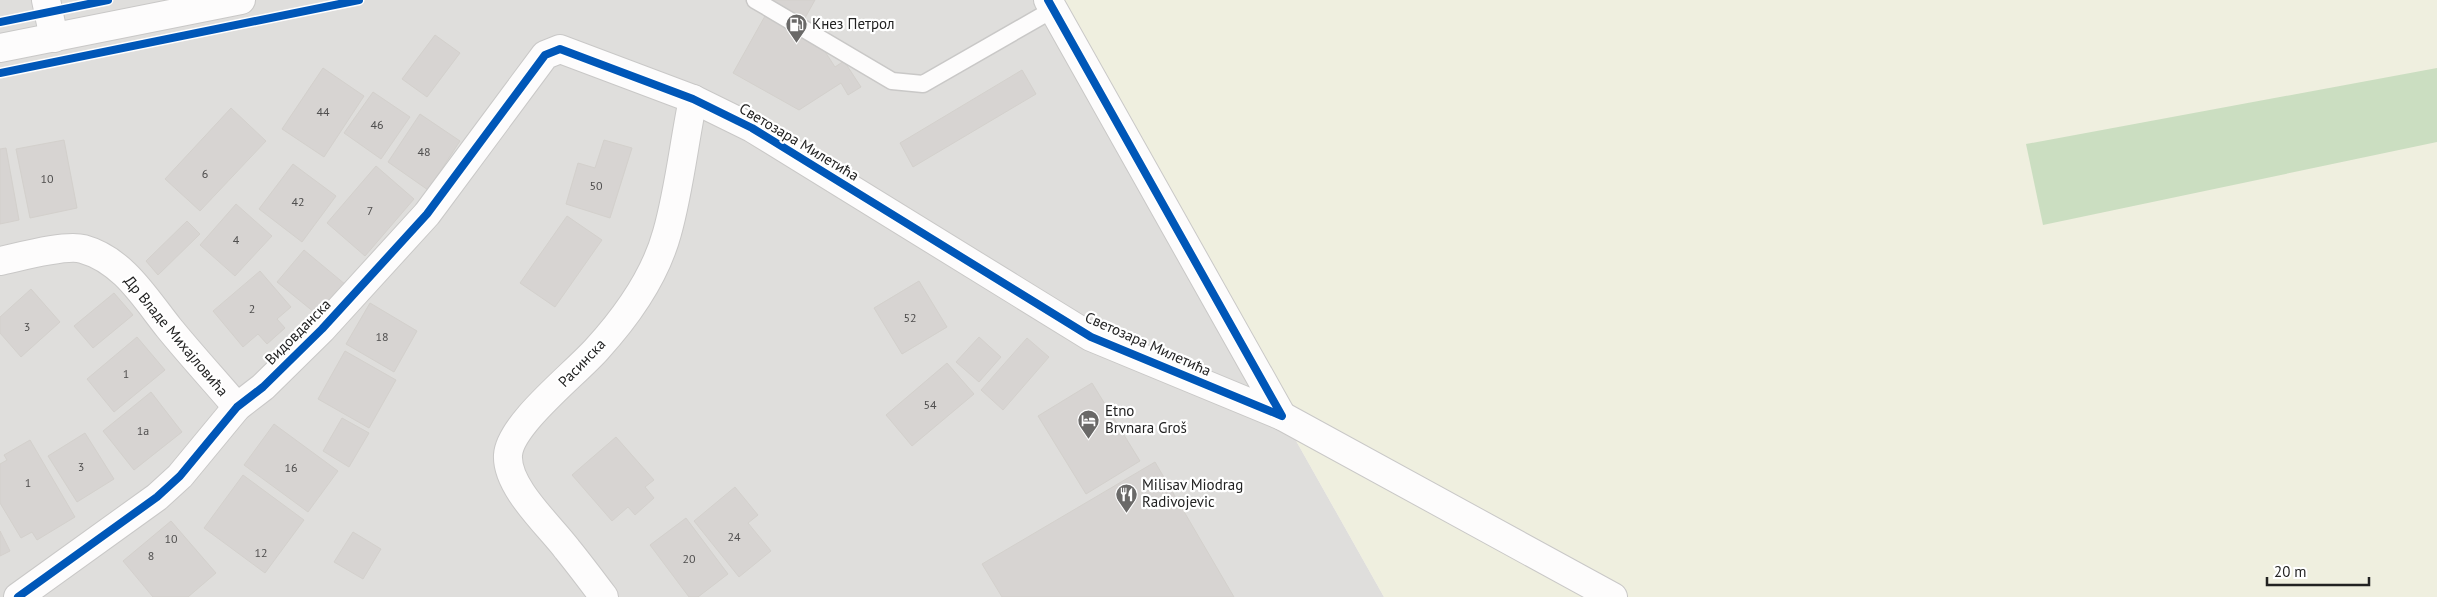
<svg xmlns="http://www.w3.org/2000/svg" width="2437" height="597" font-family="'PT Sans',sans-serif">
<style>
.residential{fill:#dfdedc}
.farmland{fill:#efefdf}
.forest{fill:#cbdec1}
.building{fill:#d7d4d2;stroke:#d3d0cc}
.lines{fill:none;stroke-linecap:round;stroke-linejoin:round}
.service-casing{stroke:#c9c8c7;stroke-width:19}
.minor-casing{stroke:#c9c8c7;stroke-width:30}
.tertiary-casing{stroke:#c9c8c7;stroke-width:30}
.service{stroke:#fdfcfc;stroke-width:16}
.minor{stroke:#fdfcfc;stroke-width:28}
.tertiary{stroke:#fdfcfc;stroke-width:28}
.cycleway-casing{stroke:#fff;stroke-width:11}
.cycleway{stroke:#0057b8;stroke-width:8}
.labels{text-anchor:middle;stroke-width:4.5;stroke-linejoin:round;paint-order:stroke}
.number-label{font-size:12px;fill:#4f4e4e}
.poi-label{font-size:15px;fill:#222;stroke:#fff;text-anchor:start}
.street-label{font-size:15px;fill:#222;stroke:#fff}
</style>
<rect width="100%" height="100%" fill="#f0eeeb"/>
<path class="residential" d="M0,0h1048l336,597h-1384z"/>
<path class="farmland" d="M1048,0h1389v597h-1053z"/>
<path class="forest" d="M2437,68v74l-394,83 -17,-81z"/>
<g class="building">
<path d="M774,0h41l-19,34 28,16 11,17 9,-6 17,26 -13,8 -7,-12 -42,27 -66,-37z"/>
<path d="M435,35l25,18 -33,44 -25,-18z"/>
<path d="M323,68l41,28 -40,61 -42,-28z"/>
<path d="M1022,70l14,24 -123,73 -13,-24z"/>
<path d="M373,92l37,25 -29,42 -37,-26z"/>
<path d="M231,108l35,33 -66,70 -35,-32z"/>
<path d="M420,114l40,27 -32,49 -40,-28z"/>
<path d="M64,140l13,68 -47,10 -14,-69z"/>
<path d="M604,140l28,8 -22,70 -44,-14 12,-41 17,5z"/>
<path d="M6,148l13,72 -19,4v-75z"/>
<path d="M293,164l43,32 -34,46 -43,-33z"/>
<path d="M376,166l38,33 -49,57 -38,-33z"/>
<path d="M236,204l36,32 -37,40 -35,-31z"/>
<path d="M567,216l35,24 -47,67 -35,-24z"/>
<path d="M187,221l13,13 -42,41 -12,-14z"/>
<path d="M304,250l42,35 -26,32 -43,-35z"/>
<path d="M260,271l31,36 -14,12 8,9 -18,16 -9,-10 -15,13 -30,-36z"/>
<path d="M919,281l28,46 -45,27 -28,-46z"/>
<path d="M31,289l29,33 -39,35 -21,-24v-16z"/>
<path d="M114,293l19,22 -40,33 -19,-22z"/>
<path d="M370,303l47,28 -23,41 -48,-28z"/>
<path d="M137,337l28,33 -51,42 -27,-33z"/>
<path d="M979,337l22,20 -22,25 -23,-20z"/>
<path d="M1027,338l22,19 -46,53 -22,-20z"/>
<path d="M345,351l51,29 -27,48 -51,-29z"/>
<path d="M947,363l27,31 -62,52 -26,-31z"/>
<path d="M1092,383l48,78 -54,33 -48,-78z"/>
<path d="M151,392l31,40 -48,38 -31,-39z"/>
<path d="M342,418l27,15 -20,34 -26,-16z"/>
<path d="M274,424l64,47 -30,41 -64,-47z"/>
<path d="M85,433l29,46 -37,23 -29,-46z"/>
<path d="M616,437l38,43 -9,7 9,11 -19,17 -7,-8 -16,14 -40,-46z"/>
<path d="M30,440l45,77 -38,23 -5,-8 -11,6 -21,-35v-39l7,-4 -3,-5z"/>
<path d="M1155,462l79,135h-232l-20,-33z"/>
<path d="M243,475l61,45 -39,53 -61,-45z"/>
<path d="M735,487l23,28 -10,8 23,28 -32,26 -45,-56z"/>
<path d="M686,518l42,56 -30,23h-9l-39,-52z"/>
<path d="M171,521l45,52 -28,24h-35l-30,-36z"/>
<path d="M0,531l10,20 -10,5z"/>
<path d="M353,532l28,17 -18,30 -29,-17z"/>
</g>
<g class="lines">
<defs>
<path id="service" d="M755,0l137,81 31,3 129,-74"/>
<g id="minor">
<path d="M0,261c19,-4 66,-17 83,-12 40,11 62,49 86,79 22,27 46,53 68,79"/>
<path d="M1282,416l331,181"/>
<path d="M18,597l139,-100 23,-21 57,-69 26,-20 59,-58 105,-115 118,-159 15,-6 133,50 59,29 339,209 191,79 -234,-416"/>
<path d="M604,597c-12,-16 -24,-32 -37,-48 -18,-24 -61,-62 -59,-94 2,-31 68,-82 89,-106 30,-33 58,-72 70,-116 12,-42 17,-90 26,-134"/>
</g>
<g id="tertiary">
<path d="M46,0l8,38"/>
<path d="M0,48l241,-48"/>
</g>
</defs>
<use href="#service" class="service-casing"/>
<use href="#minor" class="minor-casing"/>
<use href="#tertiary" class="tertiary-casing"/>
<use href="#service" class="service"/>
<use href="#minor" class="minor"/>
<use href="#tertiary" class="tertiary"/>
<defs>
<g id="cycleway">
<path d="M0,22l108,-22"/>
<path d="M0,73l359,-73"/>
<path d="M18,597l139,-100 23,-21 57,-69 26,-20 59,-58 105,-115 118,-159 15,-6 133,50 59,29 339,209 191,79 -234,-416"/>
</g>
</defs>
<use href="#cycleway" class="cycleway-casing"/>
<use href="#cycleway" class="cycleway"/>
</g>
<defs>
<symbol id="fuel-pin" viewBox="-11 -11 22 30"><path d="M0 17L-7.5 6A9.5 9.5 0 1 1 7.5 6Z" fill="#6a6968" stroke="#fff"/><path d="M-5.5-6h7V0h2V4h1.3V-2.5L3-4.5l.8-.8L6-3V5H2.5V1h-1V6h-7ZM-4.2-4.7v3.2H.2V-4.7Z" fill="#fff"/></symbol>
<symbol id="hotel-pin" viewBox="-11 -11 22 30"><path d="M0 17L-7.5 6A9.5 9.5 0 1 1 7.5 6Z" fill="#6a6968" stroke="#fff"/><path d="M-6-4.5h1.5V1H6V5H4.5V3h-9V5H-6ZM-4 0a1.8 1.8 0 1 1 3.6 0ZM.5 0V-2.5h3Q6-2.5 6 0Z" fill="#fff"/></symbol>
<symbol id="restaurant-pin" viewBox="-11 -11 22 30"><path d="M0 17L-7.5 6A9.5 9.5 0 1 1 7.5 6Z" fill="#6a6968" stroke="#fff"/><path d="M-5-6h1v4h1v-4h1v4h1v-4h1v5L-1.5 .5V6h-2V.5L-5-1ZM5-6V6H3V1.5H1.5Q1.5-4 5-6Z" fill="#fff"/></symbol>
</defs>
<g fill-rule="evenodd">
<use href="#fuel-pin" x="784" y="12" width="25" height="34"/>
<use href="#hotel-pin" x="1076" y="408" width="25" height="34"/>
<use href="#restaurant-pin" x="1114" y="482" width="25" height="34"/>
</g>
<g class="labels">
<g class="number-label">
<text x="323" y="116">44</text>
<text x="377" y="129">46</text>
<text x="424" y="156">48</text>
<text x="205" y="178">6</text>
<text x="47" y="183">10</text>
<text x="596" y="190">50</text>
<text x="298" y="206">42</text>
<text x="370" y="215">7</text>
<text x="236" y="244">4</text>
<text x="252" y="313">2</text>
<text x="910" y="322">52</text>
<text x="27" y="331">3</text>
<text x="382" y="341">18</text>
<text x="126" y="378">1</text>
<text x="930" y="409">54</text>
<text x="143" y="435">1a</text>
<text x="81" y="471">3</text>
<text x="291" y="472">16</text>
<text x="28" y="487">1</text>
<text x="734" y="541">24</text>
<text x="171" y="543">10</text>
<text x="261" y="557">12</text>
<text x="151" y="560">8</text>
<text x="689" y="563">20</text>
</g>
<g class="poi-label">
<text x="812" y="29">Кнез Петрол</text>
<text x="1105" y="416">Etno<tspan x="1105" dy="17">Brvnara Groš</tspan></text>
<text x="1142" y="490">Milisav Miodrag<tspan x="1142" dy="17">Radivojevic</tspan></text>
</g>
<g class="street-label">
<text transform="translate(799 142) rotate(31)" y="5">Светозара Милетића</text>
<text transform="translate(298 332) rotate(-45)" y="5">Видовданска</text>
<text transform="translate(176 336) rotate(50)" y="5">Др Владе Михајловића</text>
<text transform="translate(1148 344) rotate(24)" y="5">Светозара Милетића</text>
<text transform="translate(582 363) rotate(-46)" y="5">Расинска</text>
</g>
</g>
<path d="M2267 577v8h102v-8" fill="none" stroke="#222222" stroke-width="2.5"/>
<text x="2274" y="577" font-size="15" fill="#222222" stroke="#ffffff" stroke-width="4" paint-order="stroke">20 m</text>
</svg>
